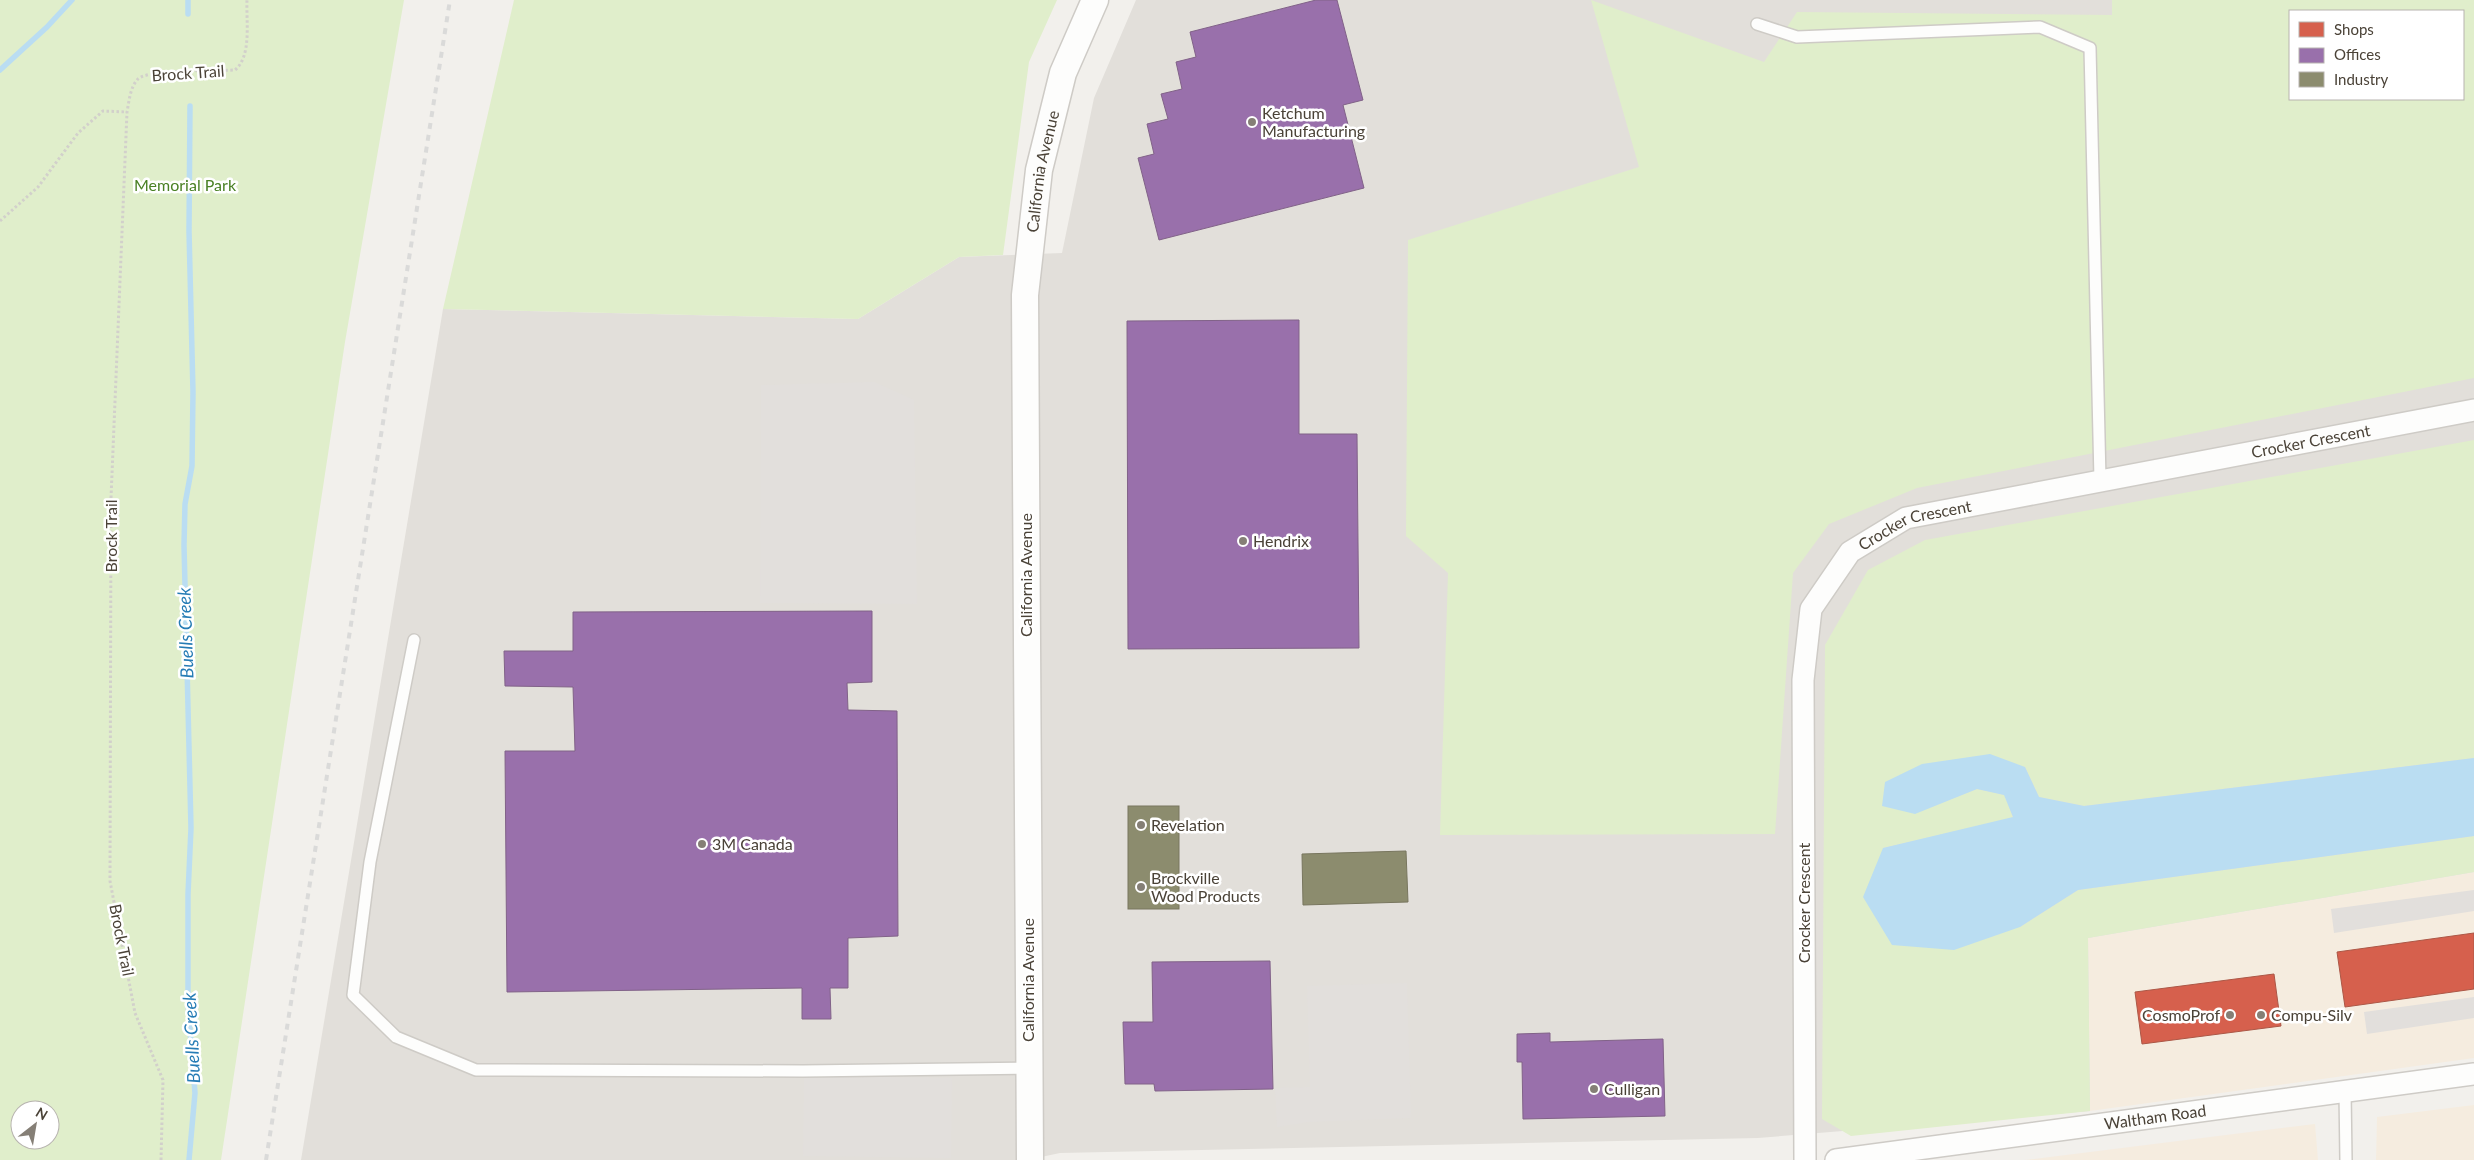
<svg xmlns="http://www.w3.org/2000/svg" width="2474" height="1160" font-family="Lato,sans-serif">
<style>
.commercial{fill:#f5ecdf}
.industrial{fill:#e2dfda;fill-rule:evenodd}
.green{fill:#e0eecb;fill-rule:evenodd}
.parking{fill:#e2dfdc}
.water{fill:#baddf2}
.shops{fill:#d6604d;stroke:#ac5746}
.offices{fill:#9970ab;stroke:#816288}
.industry{fill:#8c8c6e;stroke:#78765e}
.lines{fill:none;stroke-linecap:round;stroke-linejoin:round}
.stream{stroke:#baddf2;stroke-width:5.5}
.service-casing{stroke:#cecbc6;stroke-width:14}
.minor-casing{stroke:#cecbc6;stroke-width:24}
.tertiary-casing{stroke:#cecbc6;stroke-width:29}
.path{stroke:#d2d0cb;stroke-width:3;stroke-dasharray:2.5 2.5;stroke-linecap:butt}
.service{stroke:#fdfdfc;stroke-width:11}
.minor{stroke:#fdfdfc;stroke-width:21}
.tertiary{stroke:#fdfdfc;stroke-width:26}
.rail{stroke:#dadad9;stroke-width:4;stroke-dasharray:6 6;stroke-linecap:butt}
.poi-dot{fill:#857f76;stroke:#fff;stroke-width:2}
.labels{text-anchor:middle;stroke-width:5;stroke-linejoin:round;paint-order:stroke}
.street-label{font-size:16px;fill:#4a4237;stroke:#fff}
.poi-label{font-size:16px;fill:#4a4237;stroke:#fff;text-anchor:start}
.park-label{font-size:16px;fill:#4a8125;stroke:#fff}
.water-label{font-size:18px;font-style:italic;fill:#267cb5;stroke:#fff}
</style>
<rect width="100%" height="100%" fill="#f2f0ec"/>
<g class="commercial">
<path d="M2474,872v186l-384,53 -2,-173z"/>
<path d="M2474,1105v55h-98l1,-43z"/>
<path d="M2315,1124l3,36h-293z"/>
</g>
<path class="industrial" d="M1136,0h1338v872l-386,66 2,173 -332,27 -698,15 -33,7h-726l142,-851 415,10 101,-62 103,-4 32,-155zM2290,11h173v88h-173z"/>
<g class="green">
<path d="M0,0h404l-59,342 -124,818h-221zM20,1110h30v30h-30z"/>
<path d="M514,0h543l-28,62 -26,193 -44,2 -101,62 -415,-10z"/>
<path d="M1591,0l173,62 33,-50 315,3v-15h362v378l-557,110 -88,36 -36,49 -18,261 -335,1 8,-262 -42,-37 2,-296 231,-73zM2290,11h173v88h-173z"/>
<path d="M2474,440v318l-390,48 -45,-9 -14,-30 -110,46 62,-24 28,6 8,23 -130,30 137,79 58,-37 396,-54v36l-386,66 2,173 -239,25 -29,-17 3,-474 43,-75 57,-30z"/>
</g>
<g class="parking">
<path d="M874,382l40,18 3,204 -157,-1 1,-218z"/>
<path d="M2474,890v21l-140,22 -3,-24z"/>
<path d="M1407,983l4,135 -102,4 -32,5 -2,-39 35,-1 -3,-101z"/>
<path d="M2474,997v21l-107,16 -3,-22z"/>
<path d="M804,1076l148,2 -1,80 -148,-2z"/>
</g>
<path class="water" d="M1990,754l35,13 14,30 45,9 390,-48v78l-396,54 -58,37 -66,23 -62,-5 -29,-48 20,-49 130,-31 -9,-22 -27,-6 -62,25 -33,-8 3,-24 37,-18z"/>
<g class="shops">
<path d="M2474,933v56l-129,18 -8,-55z"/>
<path d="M2274,974l7,52 -139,18 -7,-52z"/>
</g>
<g class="offices">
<path d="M1316,0h21l26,100 -20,5 21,83 -205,52 -21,-82 16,-4 -7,-30 21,-5 -7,-25 21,-5 -6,-27 20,-5 -6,-25z"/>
<path d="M1299,320v114h58l2,214 -231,1 -1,-328z"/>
<path d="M872,611v71l-25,1 1,27 49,1 1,225 -50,2v50h-18l1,31h-29v-31l-295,4 -2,-241h70l-2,-64 -68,-1 -1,-35h69v-39z"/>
<path d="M1270,961l3,128 -118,2 -1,-7h-29l-2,-62h30l-1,-60z"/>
<path d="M1550,1033v9l113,-3 2,77 -142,3 -1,-57h-5v-28z"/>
</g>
<g class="industry">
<rect x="1128" y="806" width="51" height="103"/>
<path d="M1406,851l2,51 -105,3 -1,-51z"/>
</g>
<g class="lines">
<g class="stream">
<path d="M188,0v14"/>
<path d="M0,70l47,-43 25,-27"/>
<path d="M189,1160l6,-67 -7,-88v-111l3,-66 -7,-283 1,-41 7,-38 1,-74 -4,-161 1,-125"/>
</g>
<defs>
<g id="service">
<path d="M1757,24l40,13 243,-10 50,21 10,432"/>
<path d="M414,640l-44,222 -17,133 43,42 80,33 327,1 226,-3"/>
<path d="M2345,1091l1,69"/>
</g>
<g id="minor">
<path id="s1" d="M1805,1160l-2,-480 8,-71 39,-57 56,-34 568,-108"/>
<path id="s2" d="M1836,1160l638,-86"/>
</g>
<g id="tertiary">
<path id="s3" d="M1030,1160l-5,-865 14,-125 24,-97 32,-73"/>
</g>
</defs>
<use href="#service" class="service-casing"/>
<use href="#minor" class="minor-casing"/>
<use href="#tertiary" class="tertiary-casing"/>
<g class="path">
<path d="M0,221l38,-34 40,-54 25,-22 24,1"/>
<path d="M161,1160l2,-80 -28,-67 -25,-132 1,-383 16,-386c2,-10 3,-25 11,-33 10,-10 79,-8 97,-9 17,-14 11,-49 12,-70"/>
</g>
<use href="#service" class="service"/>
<use href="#minor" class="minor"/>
<use href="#tertiary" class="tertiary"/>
<path class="rail" d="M266,1160l184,-1160"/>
</g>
<g class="poi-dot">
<circle cx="1252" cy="122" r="5"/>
<circle cx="1243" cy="541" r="5"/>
<circle cx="1141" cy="825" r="5"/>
<circle cx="702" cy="844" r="5"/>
<circle cx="1141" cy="887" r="5"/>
<circle cx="2230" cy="1015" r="5"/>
<circle cx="2261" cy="1015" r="5"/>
<circle cx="1594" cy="1089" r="5"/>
</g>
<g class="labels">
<g class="street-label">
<text transform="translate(188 73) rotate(-4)" y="6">Brock Trail</text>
<text dy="6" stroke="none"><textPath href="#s3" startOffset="990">California Avenue</textPath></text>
<text dy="6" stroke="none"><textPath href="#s1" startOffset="1098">Crocker Crescent</textPath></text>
<text dy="6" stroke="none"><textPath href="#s1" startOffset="692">Crocker Crescent</textPath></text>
<text transform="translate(111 536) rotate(-90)" y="6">Brock Trail</text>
<text transform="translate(1026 575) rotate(-90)" y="6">California Avenue</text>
<text transform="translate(1804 903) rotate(-90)" y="6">Crocker Crescent</text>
<text transform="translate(122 940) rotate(79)" y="6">Brock Trail</text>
<text transform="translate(1028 980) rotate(-90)" y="6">California Avenue</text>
<text dy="6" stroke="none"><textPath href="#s2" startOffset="322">Waltham Road</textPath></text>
</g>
<g class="poi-label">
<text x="1262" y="119">Ketchum<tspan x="1262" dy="18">Manufacturing</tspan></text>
<text x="1253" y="547">Hendrix</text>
<text x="1151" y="831">Revelation</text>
<text x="712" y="850">3M Canada</text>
<text x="1151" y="884">Brockville<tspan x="1151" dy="18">Wood Products</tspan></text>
<text x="2220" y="1021" text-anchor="end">CosmoProf</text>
<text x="2271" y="1021">Compu-Silv</text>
<text x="1604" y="1095">Culligan</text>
</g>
<g class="park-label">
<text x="185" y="191">Memorial Park</text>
</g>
<g class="water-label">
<text transform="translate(186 633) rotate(-92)" y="6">Buells Creek</text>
<text transform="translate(192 1038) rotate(-93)" y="6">Buells Creek</text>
</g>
</g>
<rect x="2289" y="10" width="175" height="90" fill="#ffffff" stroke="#b7b3af"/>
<rect x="2299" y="22" width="25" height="15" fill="#d6604d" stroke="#b7b3af"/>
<text x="2334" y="35" font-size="15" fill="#4a4237">Shops</text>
<rect x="2299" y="48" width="25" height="15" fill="#9970ab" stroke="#b7b3af"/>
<text x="2334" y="60" font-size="15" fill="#4a4237">Offices</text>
<rect x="2299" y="72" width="25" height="15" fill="#8c8c6e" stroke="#b7b3af"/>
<text x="2334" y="85" font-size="15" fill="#4a4237">Industry</text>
<g transform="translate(35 1125) rotate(31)"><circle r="24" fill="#ffffff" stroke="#b7b3af"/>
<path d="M0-4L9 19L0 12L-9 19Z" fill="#857f76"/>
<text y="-8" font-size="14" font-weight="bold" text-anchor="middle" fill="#4a4237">N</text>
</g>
</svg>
